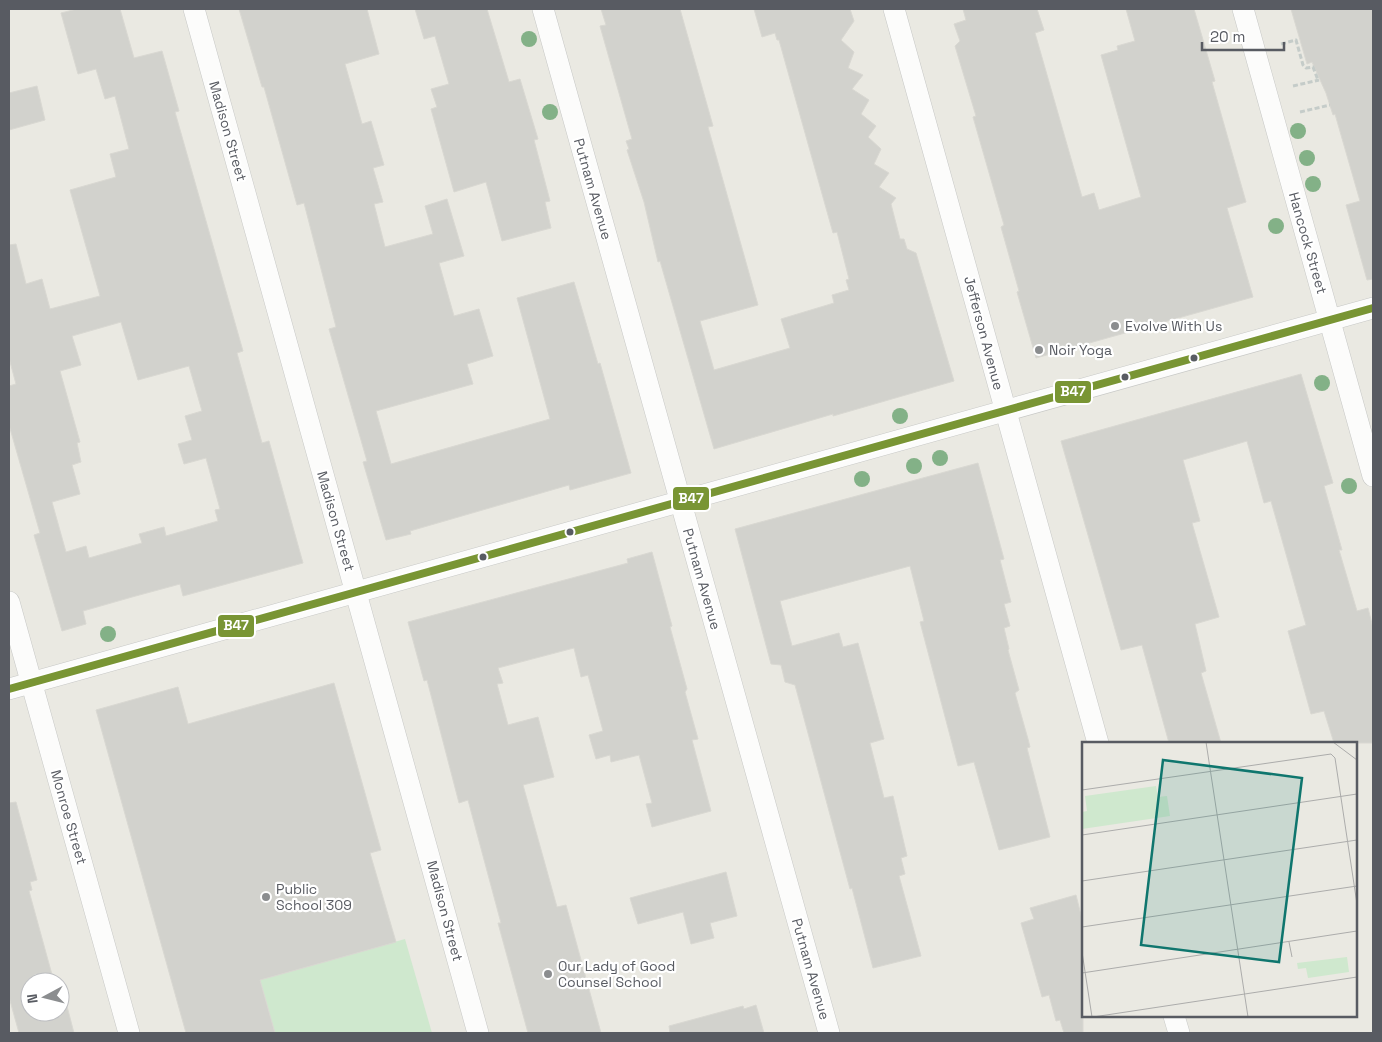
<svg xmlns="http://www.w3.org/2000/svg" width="1382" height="1042" font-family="'Space Grotesk',sans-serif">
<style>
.green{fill:#cfe8ce}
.building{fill:#d2d2cd;stroke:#d9d8d2;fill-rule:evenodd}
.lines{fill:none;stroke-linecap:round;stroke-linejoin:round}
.minor-casing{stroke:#c7c8c6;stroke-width:22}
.path{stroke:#c5ccc9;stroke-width:3;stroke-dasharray:5 2.5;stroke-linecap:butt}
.minor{stroke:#fcfcfb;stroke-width:21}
.bus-1-casing{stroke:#fff;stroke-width:11}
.bus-1{stroke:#799534;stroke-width:8}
.tree{fill:#83b187}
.poi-dot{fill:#8b8d8f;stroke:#fff;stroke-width:2}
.bus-dot{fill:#585b62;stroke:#fff;stroke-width:2}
.labels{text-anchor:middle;stroke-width:4.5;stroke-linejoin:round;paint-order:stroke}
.street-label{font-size:14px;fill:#585b62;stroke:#fff}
.poi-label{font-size:14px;fill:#585b62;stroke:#fff;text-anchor:start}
.inset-road{fill:none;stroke:#acacab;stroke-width:1}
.view{fill:#0f766e;fill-opacity:0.15;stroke:#0f766e;stroke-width:2.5}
.inset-edge{fill:none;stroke:#585b62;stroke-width:2.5}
.line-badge{stroke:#fff;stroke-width:2}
.badge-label{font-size:14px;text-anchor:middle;font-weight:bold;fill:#fff}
</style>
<rect width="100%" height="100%" fill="#eae9e2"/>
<path class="green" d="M405,939l27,94h-157l-15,-53z"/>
<g class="building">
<path d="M77,9h43l14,49 28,-7 17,60 -4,1 68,239 -6,2 25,90 7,-2 34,122 -120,33 -3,-12 -48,13 -49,14 3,13 -24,7 -28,-96 6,-2 -31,-108v-39l7,-2 -7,-26v-113l7,-1 10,40 16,-5 8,30 50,-13 -30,-106 46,-13 -6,-23 19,-5 -14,-53 -10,3 -9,-30 -18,5 -17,-61zM121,322l17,58 51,-14 13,45 -17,5 7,24 -14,4 6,20 22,-6 14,51 -5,1 3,11 -52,15 -2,-9 -25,7 3,9 -53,15 -3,-12 -20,6 -14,-50 28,-8 -8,-29 9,-3 -4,-19 3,-1 -20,-71 21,-6 -9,-29z"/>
<path d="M239,9h128l12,45 -34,10 17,60 9,-3 13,44 -11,3 10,34 -9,2 11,43 48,-13 -8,-28 22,-7 17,57 -25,7 15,53 25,-7 14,47 -26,8 6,20 -97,27 15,53 159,-45 -33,-121 57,-16 24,82 2,-1 31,110 -61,17 -1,-5 -159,46 1,3 -25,6 -23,-78 4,-1 -38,-132 7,-2 -32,-124 -7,2 -33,-118h-2z"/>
<path d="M415,9h72l22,73 11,-3 18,60 -4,1 16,61 -5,1 6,26 -49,13 -16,-59 -32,10 -23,-83 6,-2 -6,-18 18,-5 -14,-48 -11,3z"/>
<path d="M601,9h79l33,117 -5,1 50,178 -58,16 14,49 76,-22 -9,-29 53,-16 -2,-8 17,-5 -3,-10 3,-1 -12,-47 -4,1 -54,-193h-2l-2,-7 -13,4 -8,-28h96l4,12 -13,19 13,12 -6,16 15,7 -11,14 17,11 -8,14 15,12 -8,11 13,12 -7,15 15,9 -10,14 17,11 -5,6 9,35h4l3,10 9,4 38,128 -121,35v-2l-119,35 -54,-188 -2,1 -14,-60 -17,-52 2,-1 -3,-8 6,-2 -32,-113 6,-1z"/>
<path d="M963,9h74l7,21 -9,3 47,164 12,-4 5,17 42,-13 -40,-142 17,-5 -1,-4 18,-5 -9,-32h68l21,72 -3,1 34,120 -19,6 26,89 -217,61 -19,-66 2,-1 -18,-64 3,-2 -31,-108 3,-1 -21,-70 5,-5 -6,-17 12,-4z"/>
<path d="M1291,9h82v270l-6,1 -21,-75 14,-4 -25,-87 -2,1 -7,-22 -14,-31 -5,2z"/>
<path d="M37,86l8,34 -36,10v-37z"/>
<path d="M1301,374l32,109 -9,3 18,64h-3l18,61 11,-3 5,20v115h-39l-10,-32 -13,3 -23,-83 18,-6 -35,-124 -7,2 -17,-62 -64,19 17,61 -8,2 27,94 -24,7 11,47 -5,2 20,70h-52l-27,-98 -21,5 -60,-209z"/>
<path d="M978,463l26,96 -4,1 11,42 -7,2 6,22 -6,2 5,21 -1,1 11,40 -4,3 13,46 2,8 -3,1 23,89 -51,13 -25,-88 -16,4 -38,-144 4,-1 -14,-55 -130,35 12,45 47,-13 4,14 15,-4 26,96 -14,4 14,55 9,-2 14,60 -6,2 4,16 -6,2 22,80 -48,12 -21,-80 -2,1 -55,-204 -10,-3 -4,-17 -10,-1 -36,-135z"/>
<path d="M652,552l20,74 -2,1 17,62 -2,3 13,47 -6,1 19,71 -59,16 -6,-23 6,-1 -13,-48 -28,7 -1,-7 -14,4 -7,-24 14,-4 -15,-56 -7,2 -7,-29 -76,20 5,15 -6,1 11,41 30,-8 16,60 -31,8 34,122 9,-2 35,128h-73l-30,-110h3l-33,-123 -9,3 -32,-123 -3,1 -16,-59 220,-59 -1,-4z"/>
<path d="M334,683l47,167 -11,3 26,89 -136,38 15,53h-89l-90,-323 82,-23 10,37z"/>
<path d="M16,802l21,78 -7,2 2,8 -3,1 25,91h-24v30h30v-21h3l11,42h-55l-10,-36v-194z"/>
<path d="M726,872l11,44 -27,7 4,15 -23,6 -8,-32 -45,12 -8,-26z"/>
<path d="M1076,895l7,28v110h-19l-4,-13 -4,1 -7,-26 -7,2 -21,-74 13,-4 -4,-11z"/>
<path d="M756,1005l8,28h-94l-1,-7 74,-20 1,3z"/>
</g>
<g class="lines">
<defs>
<g id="minor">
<path d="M194,9l284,1024"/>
<path d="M543,9l286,1024"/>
<path d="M894,9l204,734"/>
<path d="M1243,9l130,467"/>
<path d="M9,602l120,431"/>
<path d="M9,689l1364,-381"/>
<path d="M1174,1016l5,17"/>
</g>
</defs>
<use href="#minor" class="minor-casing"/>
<g class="path">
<path d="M1281,44l15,-4 7,25 3,3 7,-1 5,13"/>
<path d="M1293,86l26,-6"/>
<path d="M1300,112l30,-7"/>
</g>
<use href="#minor" class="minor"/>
<defs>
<path id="bus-1" d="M9,689l1364,-381"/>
</defs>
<use href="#bus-1" class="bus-1-casing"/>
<use href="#bus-1" class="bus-1"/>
</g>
<g class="tree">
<circle cx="529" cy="39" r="8"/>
<circle cx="550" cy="112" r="8"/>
<circle cx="1298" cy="131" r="8"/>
<circle cx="1307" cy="158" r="8"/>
<circle cx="1313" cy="184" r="8"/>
<circle cx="1276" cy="226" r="8"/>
<circle cx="1322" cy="383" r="8"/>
<circle cx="900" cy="416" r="8"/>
<circle cx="940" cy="458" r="8"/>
<circle cx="914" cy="466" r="8"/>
<circle cx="862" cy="479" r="8"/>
<circle cx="1349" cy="486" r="8"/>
<circle cx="108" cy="634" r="8"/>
</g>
<g class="poi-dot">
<circle cx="1115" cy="326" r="5"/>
<circle cx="1039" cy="350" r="5"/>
<circle cx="266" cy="897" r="5"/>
<circle cx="548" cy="974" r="5"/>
</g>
<g class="bus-dot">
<circle cx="1194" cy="358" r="4.5"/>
<circle cx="1125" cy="377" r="4.5"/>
<circle cx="570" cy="532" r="4.5"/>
<circle cx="483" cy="557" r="4.5"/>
</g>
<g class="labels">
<g class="street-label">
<text transform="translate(228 131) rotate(74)" y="5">Madison Street</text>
<text transform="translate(593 189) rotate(74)" y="5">Putnam Avenue</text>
<text transform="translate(1308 243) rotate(74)" y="5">Hancock Street</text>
<text transform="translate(984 333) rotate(75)" y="5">Jefferson Avenue</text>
<text transform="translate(336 521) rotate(74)" y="5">Madison Street</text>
<text transform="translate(702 579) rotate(74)" y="5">Putnam Avenue</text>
<text transform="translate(69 817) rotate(74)" y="5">Monroe Street</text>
<text transform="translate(445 911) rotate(75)" y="5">Madison Street</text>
<text transform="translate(811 969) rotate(74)" y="5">Putnam Avenue</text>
</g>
<g class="poi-label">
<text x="1125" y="331">Evolve With Us</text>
<text x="1049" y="355">Noir Yoga</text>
<text x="276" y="894">Public<tspan x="276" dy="16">School 309</tspan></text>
<text x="558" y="971">Our Lady of Good<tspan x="558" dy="16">Counsel School</tspan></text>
</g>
</g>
<g transform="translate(1082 742)">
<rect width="275" height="275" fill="#eae9e2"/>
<path d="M74,44l2,11 9,-1 3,20 -88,13v-17l5,-1 -2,-15zM265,215l2,15 -41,6 -2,-10 -8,1 -1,-6z" fill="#cfe8ce"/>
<path class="inset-road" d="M124,0l42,275M251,0l24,18M0,48l249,-36 4,4 22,146M0,93l275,-41M0,139l275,-41M0,185l275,-41M207,200l3,15M0,210l10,65M0,231l275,-42M11,275l264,-40"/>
<path class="view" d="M81,18l139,18 -23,184 -138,-17z"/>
<rect width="275" height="275" class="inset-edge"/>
</g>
<g class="line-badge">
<rect x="1054" y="380" width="38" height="24" rx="5" fill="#799534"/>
<rect x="672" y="486" width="38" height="25" rx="5" fill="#799534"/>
<rect x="217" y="614" width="38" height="24" rx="5" fill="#799534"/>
</g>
<g class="badge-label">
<text x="1073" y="396">B47</text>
<text x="691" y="503">B47</text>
<text x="236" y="630">B47</text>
</g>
<rect width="1382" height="1042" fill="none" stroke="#585b62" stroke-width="20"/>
<g transform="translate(45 997) rotate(263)"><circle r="24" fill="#ffffff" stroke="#bcbdc0"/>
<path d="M0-4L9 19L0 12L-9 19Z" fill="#8b8d8f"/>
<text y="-8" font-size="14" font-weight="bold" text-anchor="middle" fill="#585b62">N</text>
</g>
<path d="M1202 42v8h82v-8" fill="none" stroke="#585b62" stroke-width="2.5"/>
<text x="1210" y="42" font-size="15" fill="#585b62" stroke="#ffffff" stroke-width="4" paint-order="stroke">20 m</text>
</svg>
